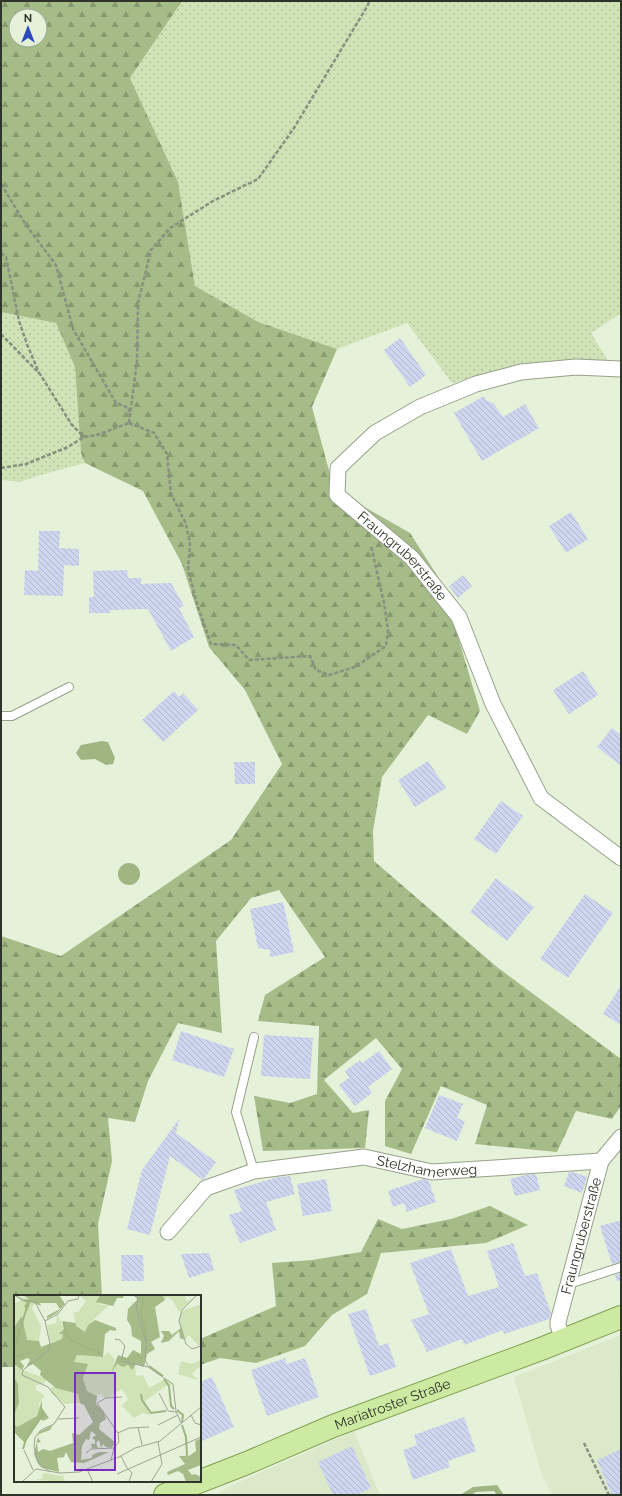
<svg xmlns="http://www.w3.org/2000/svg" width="622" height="1496" font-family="Raleway,sans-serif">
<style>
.built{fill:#dbe9ca}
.grass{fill:url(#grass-dots)}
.forest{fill:url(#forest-firs);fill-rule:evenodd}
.water{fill:#9fb683}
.building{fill:url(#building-back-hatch)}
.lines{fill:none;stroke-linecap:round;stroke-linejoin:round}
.service-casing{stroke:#97a18b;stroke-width:10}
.minor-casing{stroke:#97a18b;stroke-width:17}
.primary-casing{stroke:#80a150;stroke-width:24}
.path{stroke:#88907f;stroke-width:2.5;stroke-dasharray:4 2;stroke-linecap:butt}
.service{stroke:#fff;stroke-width:8}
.minor{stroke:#fff;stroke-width:15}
.primary{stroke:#cdeaa3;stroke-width:22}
.labels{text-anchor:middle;stroke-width:3;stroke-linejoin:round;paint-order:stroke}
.street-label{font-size:14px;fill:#2f342a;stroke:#e6f1d9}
.inset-river{fill:none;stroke:#9fb683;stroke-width:2}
.inset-road{fill:none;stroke:#9da593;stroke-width:1}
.view{fill:#7b2cbf;fill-opacity:0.15;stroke:#7b2cbf;stroke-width:2}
.inset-edge{fill:none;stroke:#2f342a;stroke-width:2}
</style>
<defs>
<pattern id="grass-dots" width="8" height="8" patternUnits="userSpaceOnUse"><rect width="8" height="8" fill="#cfe3b6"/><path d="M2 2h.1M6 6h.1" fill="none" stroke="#b2c39d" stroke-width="1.8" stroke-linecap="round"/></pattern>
<pattern id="forest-firs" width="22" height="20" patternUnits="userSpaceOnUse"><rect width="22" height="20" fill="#a5bc88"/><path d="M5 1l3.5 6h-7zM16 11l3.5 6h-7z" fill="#879a6f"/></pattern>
<pattern id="building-back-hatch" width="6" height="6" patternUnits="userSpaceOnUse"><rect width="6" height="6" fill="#cdd6ee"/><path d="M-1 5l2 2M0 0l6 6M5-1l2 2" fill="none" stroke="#b0b8cc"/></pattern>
</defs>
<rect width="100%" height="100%" fill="#e6f1d9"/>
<g class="built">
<path d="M621,1335v160h-69l-11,-22 -27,-96z"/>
<path d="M354,1431l26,64h-165l15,-9z"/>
</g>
<g class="grass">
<path d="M182,1h439v312l-30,20 17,28 -83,2 -73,20 -45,-60 -70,26 -80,-27 -62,-36 -17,-104 -48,-104z"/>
<path d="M1,312l55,11 19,44 6,86 4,10 -48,13 -17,6 -19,-2z"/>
</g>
<g class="forest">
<path d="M1,1h181l-52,77 48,104 17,104 63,36 79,27 -25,58 20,75 29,23 49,28 32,50 38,128 -13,23 -39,-19 -46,62 -9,54 1,30 123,106 124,92v47l-9,13 -36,-8 -19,41 -82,-8 12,-39 -46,-19 -30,68 -26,-8v-45l17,-32 -26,-31 -52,42 29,33 16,-3 -4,38 -102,3 -9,-55 36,7 27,-9 2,-68 -61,-5 7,-26 60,-38 -46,-67 -28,8 -35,43 6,92 -44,-10 -30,58 -13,41 -27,-4 4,43 -14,63 4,72h-87v71h-14v-431l60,20 170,-116 51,-76 -37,-74 -36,-43 -27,-83 -39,-73 -58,-28 -4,-10 -6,-86 -19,-44 -55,-11zM16,16h24v24h-24z"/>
<path d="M490,1206l38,19 -42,18 -105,10 -14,41 -35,21 -27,31 -49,17 -36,-5 -20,7v-26l76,-33 -4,-43 40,-3 49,-8 17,-33 24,10 49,-10z"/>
</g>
<g class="water">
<path d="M102,741l6,1 7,16 -2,6 -7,1 -11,-6 -14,1 -5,-7 5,-8z"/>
<circle cx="129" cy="874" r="11"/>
<path d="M497,1485l7,10h-7l-3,-4 -18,1 -5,3h-11l13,-8z"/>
</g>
<g class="building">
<path d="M400,338l26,37 -16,12 -26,-37z"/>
<path d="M484,396l2,4 8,4 9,13 22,-13 14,24 -57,33 -28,-48z"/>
<path d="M571,512l17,27 -22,14 -17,-27z"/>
<path d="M39,531h21l-1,17 20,1v17l-15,-1 -1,31 -39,-1 1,-25 13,1z"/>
<path d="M127,570l1,8h13v6l30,-1 13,23 -5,2 15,29 -23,14 -23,-42 -38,1v3h-21v-16h5l-1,-26z"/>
<path d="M463,575l9,11 -14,12 -9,-12z"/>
<path d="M583,671l15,24 -29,19 -16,-24z"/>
<path d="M174,691l5,6 4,-4 15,17 -35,32 -21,-22z"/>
<path d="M612,728l9,7v31l-24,-19z"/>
<path d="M428,761l18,27 -31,19 -17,-27z"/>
<path d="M234,762h21v22h-20z"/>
<path d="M501,801l22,15 -27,38 -22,-15z"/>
<path d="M496,878l38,29 -27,34 -37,-29z"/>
<path d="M585,894l28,19 -45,65 -28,-19z"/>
<path d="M283,902l11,50 -24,5v-7l-12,-2 -8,-39z"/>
<path d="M621,985v40l-18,-11z"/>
<path d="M181,1031l53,18 -10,28 -52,-17z"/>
<path d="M264,1035l49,3 -3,41 -49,-3z"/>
<path d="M379,1051l13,18 -24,18 4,6 -17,13 -16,-21 10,-7 -4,-7 15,-11 2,3z"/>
<path d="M439,1095l24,9 -6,14 8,3 -8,20 -32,-13z"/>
<path d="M179,1119l-3,14 40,29 -13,18 -33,-24 -20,79 -23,-6 15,-59z"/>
<path d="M569,1172h4l14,5 -5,16 -18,-7z"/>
<path d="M536,1174l4,16 -25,6 -5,-17 15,-4z"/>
<path d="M290,1176l5,18 -29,8 10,28 -36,13 -11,-28 13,-4 -8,-21 44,-13z"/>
<path d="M326,1179l6,32 -29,5 -6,-32z"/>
<path d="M423,1179l6,2 7,21 -29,10 -3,-9 -11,4 -5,-16z"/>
<path d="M621,1220v42l-9,2 -12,-38z"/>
<path d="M513,1243l12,33 12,-3 14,40 -2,6 -45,15 -1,-4 -39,15 -2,-6 -35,13 -16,-32 18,-6 -19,-51 41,-14 17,47 31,-9 -12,-36z"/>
<path d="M209,1253l5,17 -25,8 -8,-24z"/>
<path d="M121,1255h22l1,26h-22z"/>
<path d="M621,1273v8h-4l-2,-6z"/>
<path d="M366,1309l13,37 9,-3 8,24 -26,9 -22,-62z"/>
<path d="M285,1358l2,6 18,-6 14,39 -52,19 -16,-46z"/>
<path d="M212,1377l22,50 -34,15v-60z"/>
<path d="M464,1417l12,34 -28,10 2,6 -37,13 -10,-30 14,-5 -3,-10z"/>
<path d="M352,1446l19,42 -14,7h-24l-15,-33z"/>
<path d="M621,1449v46h-9l-15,-35z"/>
</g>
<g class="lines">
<defs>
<g id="service">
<path d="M1,716h11l57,-29"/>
<path d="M254,1171l-18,-59 18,-75"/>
<path d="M569,1284l52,-17"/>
</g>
<g id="minor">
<path id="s1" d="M621,369l-45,-2 -55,5 -45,12 -56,23 -45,26 -37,35 -1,27 75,63 47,59 34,87 48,94 80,60"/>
<path id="s2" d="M168,1232l38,-44 48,-17 110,-14 68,15 169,-11"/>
<path id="s3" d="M563,1340l-5,-15v-3l43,-161 20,-24"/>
</g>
<g id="primary">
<path id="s4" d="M165,1495l82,-32 86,-37 208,-77 80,-32"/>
</g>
</defs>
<use href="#service" class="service-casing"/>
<use href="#minor" class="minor-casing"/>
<use href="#primary" class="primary-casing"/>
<g class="path">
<path d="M1,184l25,41 30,40 17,64 43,74 13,5v7"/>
<path d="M1,253l5,4 13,64 8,23 12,29"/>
<path d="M1,334l39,40 32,51 12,12"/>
<path d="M129,423l25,10 13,21 4,40 15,30 4,20 -2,26 10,37 13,37 25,1 13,15 61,-4 6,14 13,5 26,-8 31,-21 2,-16 -4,-27 -13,-57"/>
<path d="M129,423l8,-62 1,-58 13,-53 19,-22 43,-27 45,-22 36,-51 74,-123 1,-4"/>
<path d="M1,468l25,-4 42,-17 16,-10 13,-2 32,-12"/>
<path d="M621,1368v1"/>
<path d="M620,1383h1"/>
<path d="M584,1443l25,52"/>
</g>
<use href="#service" class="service"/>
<use href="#minor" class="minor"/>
<use href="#primary" class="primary"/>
</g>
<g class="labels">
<g class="street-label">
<text dy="5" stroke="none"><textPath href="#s1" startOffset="427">Fraungruberstraße</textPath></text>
<text dy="5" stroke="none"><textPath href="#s2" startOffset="284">Stelzhamerweg</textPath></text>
<text dy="5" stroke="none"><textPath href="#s3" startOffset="108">Fraungruberstraße</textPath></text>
<text dy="5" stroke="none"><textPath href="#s4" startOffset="245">Mariatroster Straße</textPath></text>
</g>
</g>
<g transform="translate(14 1295)">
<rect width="187" height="187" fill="#e6f1d9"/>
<path d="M0,0l15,4 -1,6 3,-3 4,1 -3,5 9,18 -2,15 -12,-1 -5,-24 -8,11v-23l7,-4zM65,0h21l-3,5 4,5h8l-21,20 -3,8 -9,-7 -3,-14h5l8,-11zM148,0h23l1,7 7,-4 -14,14 -6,-11 -5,-4 -3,3zM187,9v42h-2l-10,-11 -5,5 -5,-19 3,-10zM43,18l7,16 -4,5h3l-1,5 -12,4 -3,-18 9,-2zM94,57l7,8 -2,5 22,1 1,10 7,-1 6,13 16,-9 8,5 -7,2 -21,15 5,15 -7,-3 -9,5 -12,-12 6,-7 -6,-10 -9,5 1,2 -10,2 -3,-4 -4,2 -10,-4 -4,-14 4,-9 -14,-6 4,-8 26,2zM187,65v7l-4,1 -5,6 6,6 -20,-6 3,-13 10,3zM0,69l9,6 24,9 -4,5 -7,1v5l9,6 -6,7 1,7 -3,6 -20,11 -3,-3v-9l5,-12 -1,-19 -4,-7zM40,91l24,8 2,9 -15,1 -14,-11 -1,-4zM31,178l17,3 1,-1 1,5 4,2 -32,-2 7,-2 -1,-4z" fill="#cfe3b6"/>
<path d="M9,0h36l6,9 -8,9 -10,6v-3l13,-7 -4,-6h-16l1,3 -10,-4 -4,9 -3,-5 3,-4 -6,-2 8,-1zM86,0h24l-1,3h-6l-4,8 -17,-4zM122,0h26l3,5 -10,7 5,30 -9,5 4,7 -8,5 -3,13 -8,-3 -4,6 -4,-5 -5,2 -6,-3 -6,9 7,-18 9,3 6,-8 8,4v-13l-9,-5 -1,-10 -4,-6 1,-11 9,-9zM8,21l5,24 12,1 2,6 21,-8 1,-5h-4l5,-5 -2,-8 14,2v3l9,6 3,-7 7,-5 21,8v3l-6,-1 -5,4 -2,23 -26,-2 -3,7 14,2 -5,14 4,13 10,5 -1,8 7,7 3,8 -6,4 -1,6 17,14 -5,5 -5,-1 -3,-3 -2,4 -2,-8 -3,3 2,5h-6l-1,-4h4v-4l-3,-2 4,-3 -5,-4 -2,9 -3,-1 -4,7 -1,14 11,-2v-3l7,-3h10l-25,11 -13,-1 -5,-10 -2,5 -7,1 2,14 -17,-4 -4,-4 -4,-10 5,-22 14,-7 -3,5 -11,4 -1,4 3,4 -4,1 1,9 5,-3 7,2 23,-8 -1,-10 7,2 14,-13 -9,-17 -4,-2 -2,-9 -22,-6 -16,-13 1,-4 -8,-7 -7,3 4,-7 -2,-2 -8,3 4,5 -2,4 -8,-6v-37zM167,33l3,12 -4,-2 -1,-7 -10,10 -8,2 3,-7 -3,-5h8l3,4zM0,82l4,7 1,19 -5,12zM28,105v8l7,10 -6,3 -2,-2 -16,24 -11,-11v-8l3,3 20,-11zM187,143v27l-13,5 4,5 3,-1 6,3v5h-15l-3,-8 -5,-3 -10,4 -1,-3 18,-8 -6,-8h10l7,-5 -1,-10z" fill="#a5bc88"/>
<path class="inset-river" d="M130,0l-3,18 6,28M50,28l2,11 6,7 29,13M0,54l14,-45M0,62l20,-5M108,64l7,1 8,-4 5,2M135,71l14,10M150,84l5,7 2,20 3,3M127,99l1,6 9,13 15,-2M163,115l6,5 -1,7M168,130l4,12 1,19M9,154l4,-13 16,-21 -1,-5"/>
<path class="inset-road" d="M0,0l10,6 11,1 10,19 5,23 -1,6 -26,20 -1,5 26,12 17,20 -11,17 -13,6 -6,7 -1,10 4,15 12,10M119,0l5,3 -2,9 10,36 -1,17 3,6M183,0l-15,15 -3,11 7,23 6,5 9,-3M31,26l13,-7 10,-13 10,-2 1,-4M101,44l5,1 5,6 -4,15 27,6 25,17 3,27 5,12M145,98l9,18 8,1M177,120l4,8 6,2M44,124l21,-1M144,130l20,-10M124,132l4,18M104,138l-21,-30 9,-5 16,-1M10,155l9,20M72,158l5,-4 23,-1M107,161l6,12 5,5 -3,9M97,165l3,-12 5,-6 -1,-9 11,-5 20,-1M73,174l6,13M103,179l84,-37M8,187l14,-13 24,4 19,-1 40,-15 16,-9 25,-7 41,-34M137,187l11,-18 -4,-22"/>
<path class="view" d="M61,78h40v97h-40z"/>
<rect width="187" height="187" class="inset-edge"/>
</g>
<rect width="622" height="1496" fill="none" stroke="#2f342a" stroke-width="4"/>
<g transform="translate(28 28)"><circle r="19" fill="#e6f1d9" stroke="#9da593"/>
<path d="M0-3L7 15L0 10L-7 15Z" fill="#2c49b9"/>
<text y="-6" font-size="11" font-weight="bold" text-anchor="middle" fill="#2f342a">N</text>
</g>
</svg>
